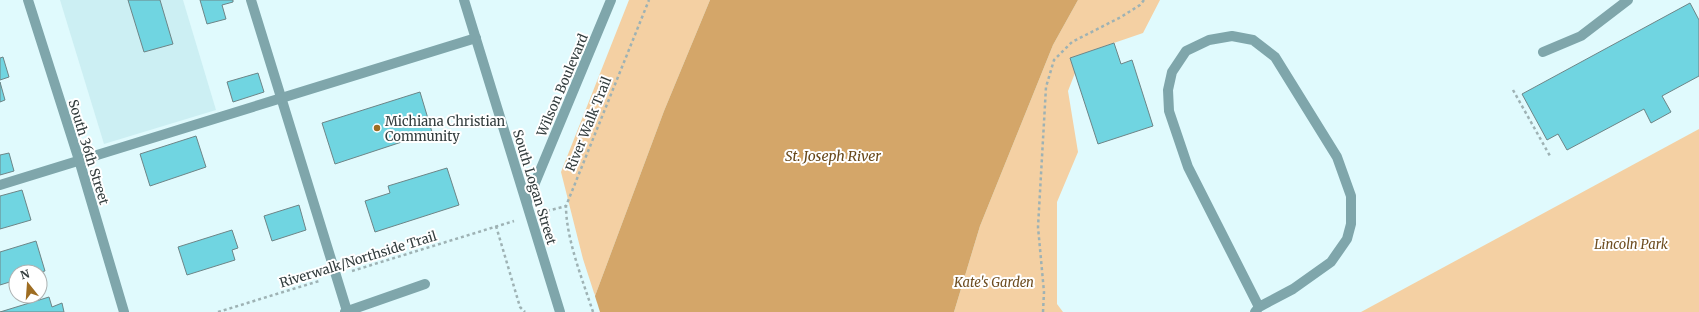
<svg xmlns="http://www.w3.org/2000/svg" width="1699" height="312" font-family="Merriweather,serif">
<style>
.built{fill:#cceff3}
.green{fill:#f4d0a3}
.water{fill:#d4a669}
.pier{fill:#e0fafd}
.building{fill:#70d5e1;stroke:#6d8587}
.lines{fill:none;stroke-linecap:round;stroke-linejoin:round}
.path{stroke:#9eb2b4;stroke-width:2.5;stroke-dasharray:3 3;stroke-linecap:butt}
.service{stroke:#7fa6ab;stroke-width:10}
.minor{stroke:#7fa6ab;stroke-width:10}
.tertiary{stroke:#7fa6ab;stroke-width:10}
.poi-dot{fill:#9e6d22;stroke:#fff;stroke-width:1.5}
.labels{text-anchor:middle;stroke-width:4;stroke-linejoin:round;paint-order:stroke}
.street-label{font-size:13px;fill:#323c3d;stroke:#fff}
.poi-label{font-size:13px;fill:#323c3d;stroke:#fff;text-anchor:start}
.park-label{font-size:13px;font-style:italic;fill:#6e4d20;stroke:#fff}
.water-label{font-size:14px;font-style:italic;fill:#674719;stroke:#fff}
</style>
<rect width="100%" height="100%" fill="#e0fafd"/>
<path class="built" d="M60,0h123l33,110 -112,34z"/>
<g class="green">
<path d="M629,0h81l-46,111 -69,185 -12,-37 -22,-87z"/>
<path d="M1078,0h82l-17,33 -73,25 5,15 -7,18 10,61 -21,50v102l6,8h-109l26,-86 73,-181z"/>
<path d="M1699,129v183h-338z"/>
</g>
<path class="water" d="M710,0h368l-25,45 -73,181 -26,86h-367l8,-16 69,-185z"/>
<path class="pier" d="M594,293l6,19h-15v-1z"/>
<g class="building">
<path d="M128,0h32l13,44 -29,8z"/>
<path d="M200,0h33v2l-11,3 4,14 -19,5z"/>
<path d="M1690,3l9,17v56l-37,20 9,16 -20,11 -7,-14 -77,41 -9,-16 -11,6 -25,-46z"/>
<path d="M1114,43l7,21 11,-4 21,66 -55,18 -28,-86z"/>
<path d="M3,57l6,20 -9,3v-22z"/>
<path d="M258,73l6,19 -31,10 -6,-20z"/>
<path d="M0,82l5,18 -5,2z"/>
<path d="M420,92l12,40 -97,32 -13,-41z"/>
<path d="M196,136l10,31 -56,19 -10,-32z"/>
<path d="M9,153l5,18 -14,4v-20z"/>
<path d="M447,168l12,37 -84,27 -10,-31 25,-8 -2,-7z"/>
<path d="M22,190l9,30 -31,9v-33z"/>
<path d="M299,205l7,25 -34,11 -8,-25z"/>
<path d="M232,230l6,18 -6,2 3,10 -48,15 -9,-28z"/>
<path d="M36,241l9,30 -5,1h-24v8l-16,5v-33z"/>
<path d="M49,297l3,10 10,-4 2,9h-64z"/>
</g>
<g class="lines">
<g class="path">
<path d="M1513,90l37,66"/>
<path d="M547,211l19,-5"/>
<path d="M496,226l24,81 5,5"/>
<path d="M352,271l162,-50"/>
<path d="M218,312l101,-31"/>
<path d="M593,312c-10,-31 -27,-73 -27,-106l83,-206"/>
<path d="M1043,312l1,-20 -6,-65 8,-140 8,-27 18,-18 49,-25 19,-12 4,-5"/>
</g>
<g class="service">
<path d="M251,0l96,311"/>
<path d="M1543,52l38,-16 47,-36"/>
<path d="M0,185l476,-147"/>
<path d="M1255,312l4,-5 34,-18 38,-27 16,-23 4,-15v-28l-14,-39 -62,-100 -22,-17 -21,-4 -23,4 -23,11 -14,21 -4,18 1,21 19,56 71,140"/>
</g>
<g class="minor">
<path d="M28,0l51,160 45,152"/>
<path d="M527,202l84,-202"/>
<path d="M345,312l80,-28"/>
</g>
<path class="tertiary" d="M464,0l96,312"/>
</g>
<circle class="poi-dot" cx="377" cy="128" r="4"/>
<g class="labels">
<g class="street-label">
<text transform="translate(562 85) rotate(-67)" y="5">Wilson Boulevard</text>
<text transform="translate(588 124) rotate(-68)" y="5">River Walk Trail</text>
<text transform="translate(89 152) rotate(73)" y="5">South 36th Street</text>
<text transform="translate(535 187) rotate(73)" y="5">South Logan Street</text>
<text transform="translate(358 259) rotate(-17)" y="5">Riverwalk/Northside Trail</text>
</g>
<g class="poi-label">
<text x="385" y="126">Michiana Christian<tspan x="385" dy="15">Community</tspan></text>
</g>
<g class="park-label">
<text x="1631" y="249">Lincoln Park</text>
<text x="994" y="287">Kate's Garden</text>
</g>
<g class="water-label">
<text x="833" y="161">St. Joseph River</text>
</g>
</g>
<g transform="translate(28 284) rotate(343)"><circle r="19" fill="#ffffff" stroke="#adb1b1"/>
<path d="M0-3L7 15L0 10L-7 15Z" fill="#9e6d22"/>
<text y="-6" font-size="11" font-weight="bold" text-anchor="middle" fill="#323c3d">N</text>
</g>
</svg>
